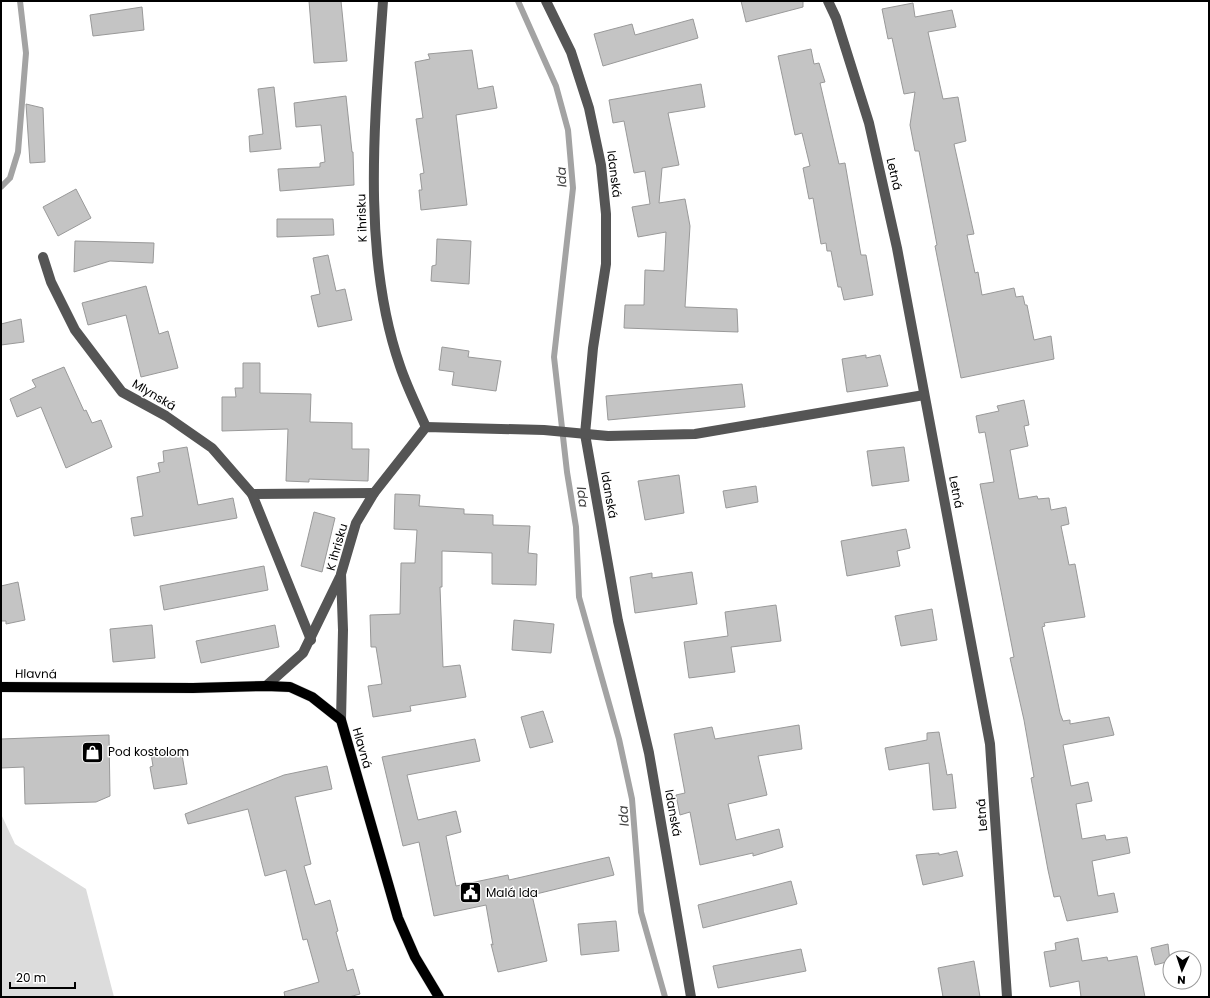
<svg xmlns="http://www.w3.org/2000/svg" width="1210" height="998" font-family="Poppins,sans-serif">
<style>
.green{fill:#dcdcdc}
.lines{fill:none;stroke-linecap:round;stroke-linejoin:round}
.stream{stroke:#a3a3a3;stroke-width:6}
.building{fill:#c4c4c4;stroke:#999}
.major-casing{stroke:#dbdbdb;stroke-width:11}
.minor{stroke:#555;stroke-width:10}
.major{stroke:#000;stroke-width:10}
.labels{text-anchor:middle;stroke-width:3;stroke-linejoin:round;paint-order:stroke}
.street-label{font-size:12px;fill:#000;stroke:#fff}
.poi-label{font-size:12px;fill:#000;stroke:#fff;text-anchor:start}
.water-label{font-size:13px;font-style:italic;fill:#444;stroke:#fff}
</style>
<rect width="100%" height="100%" fill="#fff"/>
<path class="green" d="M1,814l14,30 71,45 28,108h-113z"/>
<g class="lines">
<g class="stream">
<path d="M518,1l38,85 12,44 5,58 -19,169 13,115 9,55 3,70 40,142 13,60 9,113 24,85"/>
<path d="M1,187l9,-9 8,-26 8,-99 -6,-52"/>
</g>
</g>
<g class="building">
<path d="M309,1h32l6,60 -33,2z"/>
<path d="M741,1h62v6l-57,15z"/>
<path d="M913,3l2,14 37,-7 4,17 -28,5 15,67 15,-2 8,44 -12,3 20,90 -7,1 8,38 3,-1 4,23 32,-7 2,9 7,-1 2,9h2l7,35 17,-4 3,23 -93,19 -26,-132 2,-1 -18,-94h-4l-5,-26 5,-33 -11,2 -12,-56 -4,1 -6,-30z"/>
<path d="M142,7l2,23 -51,6 -3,-21z"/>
<path d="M693,19l5,19 -95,28 -9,-32 38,-10 3,11z"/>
<path d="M811,49l3,15 5,-1 6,19 -5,1 19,81 6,-1 16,92h5l7,40 -29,5 -3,-13h-3l-7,-36h-4l-1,-8 -5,1 -8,-46 -4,1 -6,-31 7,-2 -8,-33 -7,2 -17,-79z"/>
<path d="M472,50l6,39 15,-3 4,22 -41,7 11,90 -46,5 -2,-20h3l-2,-16 4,-1 -8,-54 7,-1 -8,-56 15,-3 -2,-5z"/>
<path d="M701,84l4,23 -37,6 11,52 -17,3 -3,35 26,-4 5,27 -5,81 52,2 1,23 -114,-4 1,-23h19l1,-35 19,1 2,-39 -28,5 -6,-30 18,-3 -5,-33 -11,2 -10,-52 -11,2 -4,-23z"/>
<path d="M274,87l7,62 -31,3 -1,-16 14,-2 -5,-45z"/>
<path d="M346,96l6,56h1l1,33 -74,6 -2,-22 42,-2v-4l5,-1 -4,-37 -25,2 -2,-24z"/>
<path d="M26,104l17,4 2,54 -15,1z"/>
<path d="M76,189l15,29 -33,18 -15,-29z"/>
<path d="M277,219h56l1,16 -57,2z"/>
<path d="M437,239l34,2 -2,43 -38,-3 1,-15 4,-1z"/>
<path d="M75,241l79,2 -1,20 -43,-2 -36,11z"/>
<path d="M328,255l8,36 9,-2 7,31 -34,7 -7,-31 9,-2 -7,-36z"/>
<path d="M146,286l13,48 9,-3 10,37 -37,9 -15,-62 -38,10 -6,-22z"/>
<path d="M21,319l3,23 -23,3v-21z"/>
<path d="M442,347l27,4 -1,6 33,4 -5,30 -44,-6 2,-13 -15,-2z"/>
<path d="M866,355v3l14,-3 8,31 -41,6 -5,-33z"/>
<path d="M243,363h17v30l51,1 -1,28 42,1v26h17l-1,32 -59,-2v3l-23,-1 2,-52 -66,2v-34h14l-1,-9h8z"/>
<path d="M64,367l20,44 2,-1 6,13 9,-3 11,27 -46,21 -25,-61 -24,10 -7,-18 26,-12 -4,-7z"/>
<path d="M742,384l3,23 -137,13 -2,-24z"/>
<path d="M1024,400l5,25 -5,1 4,20 -18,4 9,49 18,-3 1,3 11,-1 2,12 15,-3 3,17 -8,2 8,39 6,-1 10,53 -41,6 1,3 -3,1 18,86 3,8 7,-1v4l39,-7 5,18 -51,10 8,41 17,-4 4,19 -16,3 6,35 23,-4 1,5 21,-3 3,16 -38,8 6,35 16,-3 4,19 -51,9 -7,-25 -6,1 -6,-27 -17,-92 3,-1 -10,-57 -14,-62 4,-1 -34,-173 14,-2 -9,-50 -6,1 -3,-17 23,-5 -2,-5z"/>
<path d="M187,447l11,58 35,-7 4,20 -103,18 -3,-18 12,-2 -6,-39 23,-5 -2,-9 6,-1 -1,-11z"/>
<path d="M904,447l5,34 -37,5 -5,-35z"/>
<path d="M679,475l5,38 -39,7 -7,-39z"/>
<path d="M756,486l2,16 -32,6 -3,-17z"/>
<path d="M395,494l25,1 -1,11 45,3v5l29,1v10l37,1 -2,27 9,1 -1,31 -44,-1v-31l-50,-2v36h-2l3,80 17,-2 6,32 -56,9 1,5 -38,6 -5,-31 14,-2 -6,-37h-5l-1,-32 30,-1 1,-51h14l2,-33 -23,-1z"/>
<path d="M314,512l21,6 -13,54 -21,-6z"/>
<path d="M906,529l4,19 -13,3 3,15 -53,10 -6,-35z"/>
<path d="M264,566l4,24 -104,20 -4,-24z"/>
<path d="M692,572l5,32 -62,9 -5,-36 22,-4v5z"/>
<path d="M18,582l7,38 -19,4v-3h-5v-35z"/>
<path d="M776,605l5,36 -50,6 4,25 -46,6 -5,-36 44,-6 -3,-24z"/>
<path d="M932,609l5,31 -36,6 -6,-30z"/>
<path d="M514,620l40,4 -3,29 -39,-3z"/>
<path d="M152,625l3,33 -42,4 -3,-33z"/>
<path d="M275,625l4,22 -78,16 -5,-22z"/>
<path d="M543,711l10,31 -23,6 -9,-31z"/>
<path d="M799,725l3,24 -44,7 9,39 -39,9 8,36 43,-11 4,18 -30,9v-3l-53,12 -10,-53 -10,3 -4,-20 9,-2 -11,-59 38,-7 3,12z"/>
<path d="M939,732l8,43 5,-1 4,34 -23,2 -4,-47 -40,7 -4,-22 42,-8v-7z"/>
<path d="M109,735l1,61 -14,6 -71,2 -1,-37 -23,1v-29z"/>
<path d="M475,739l5,22 -73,14 11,45 38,-9 5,21 -15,4 10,50 52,-11 1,5 100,-23 5,18 -82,20 15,66 -49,11 -7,-28 2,1 -7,-40 -52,11 -15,-74 -16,4 -21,-89z"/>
<path d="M181,749l6,35 -33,5 -4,-22 3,-1 -2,-12z"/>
<path d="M327,766l5,23 -37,8 16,67 -7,2 11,39 15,-5 8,31 -2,1 11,39 6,-2 7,25 -11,3h-64l-1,-5 35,-10 -12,-43 -4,1 -17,-70 -21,6 -17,-67 -60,15 -3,-10 99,-39z"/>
<path d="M957,851l6,25 -40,9 -7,-30 23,-2v2z"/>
<path d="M791,881l6,23 -94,24 -5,-23z"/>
<path d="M616,921l3,30 -38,4 -3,-31z"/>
<path d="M1078,938l4,23 25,-4 1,4 29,-5 8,41h-64l-2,-16 -29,6 -6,-35 12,-2 -1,-7z"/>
<path d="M1168,944l2,17 -15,4 -4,-17z"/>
<path d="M801,949l5,22 -88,17 -5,-22z"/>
<path d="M974,961l6,36h-37l-5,-29z"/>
</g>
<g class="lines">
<defs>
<path id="major" d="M1,687l192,1 73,-2 24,1 22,10 29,23 57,198 17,39 24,40"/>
</defs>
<use href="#major" class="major-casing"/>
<g class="minor">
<path d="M383,1c-8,116 -22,253 17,365 7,21 17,41 26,61"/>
<path d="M546,1l25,51 18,56 12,57 5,49v50l-13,84 -8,86 33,187 31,132 42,244"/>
<path d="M828,1l8,17 33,105 28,125 93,496 17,253"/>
<path d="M43,257l8,25 24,48 47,62 44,24 46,32 40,46 122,-1"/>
<path d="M252,494l59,146"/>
<path d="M266,686l37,-33 37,-76"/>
<path d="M341,720l2,-90 -2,-56 15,-51 18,-30 52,-66 118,3 64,6 87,-2 229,-39"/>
</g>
<use href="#major" class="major"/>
</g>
<defs>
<symbol id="shop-square" viewBox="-11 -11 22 22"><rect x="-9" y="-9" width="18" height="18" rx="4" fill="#000" stroke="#fff"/><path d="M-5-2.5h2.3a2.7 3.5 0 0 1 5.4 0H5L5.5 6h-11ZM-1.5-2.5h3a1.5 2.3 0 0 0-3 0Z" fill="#fff"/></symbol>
<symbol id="civic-square" viewBox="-11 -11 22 22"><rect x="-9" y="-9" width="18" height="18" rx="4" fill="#000" stroke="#fff"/><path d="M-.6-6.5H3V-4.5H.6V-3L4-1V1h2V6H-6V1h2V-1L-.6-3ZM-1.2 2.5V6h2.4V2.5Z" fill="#fff"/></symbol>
</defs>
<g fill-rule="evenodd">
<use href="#shop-square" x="80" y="740" width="25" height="25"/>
<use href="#civic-square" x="458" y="880" width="25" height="25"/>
</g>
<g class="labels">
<g class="street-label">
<text transform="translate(614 174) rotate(83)" y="4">Idanská</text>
<text transform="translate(894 174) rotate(77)" y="4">Letná</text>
<text transform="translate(362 218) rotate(-92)" y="4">K ihrisku</text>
<text transform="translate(154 395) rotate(31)" y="4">Mlynská</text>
<text transform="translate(956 492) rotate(79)" y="4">Letná</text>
<text transform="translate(609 495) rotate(80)" y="4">Idanská</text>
<text transform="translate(337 547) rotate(-74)" y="4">K ihrisku</text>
<text transform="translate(36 674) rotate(1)" y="4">Hlavná</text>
<text transform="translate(362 748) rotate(74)" y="4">Hlavná</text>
<text transform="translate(673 813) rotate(80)" y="4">Idanská</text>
<text transform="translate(982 815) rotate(-94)" y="4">Letná</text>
</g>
<g class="poi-label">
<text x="108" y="756">Pod kostolom</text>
<text x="486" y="897">Malá Ida</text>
</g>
<g class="water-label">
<text transform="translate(561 177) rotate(-93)" y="5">Ida</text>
<text transform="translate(583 497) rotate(83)" y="5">Ida</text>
<text transform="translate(623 816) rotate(-94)" y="5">Ida</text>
</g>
</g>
<rect width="1210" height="998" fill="none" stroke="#000000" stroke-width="4"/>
<g transform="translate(1182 970) rotate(183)"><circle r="19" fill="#ffffff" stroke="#999999"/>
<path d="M0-3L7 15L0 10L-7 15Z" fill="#000000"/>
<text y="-6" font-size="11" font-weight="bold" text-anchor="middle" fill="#000000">N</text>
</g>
<path d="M10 982v6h65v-6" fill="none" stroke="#000000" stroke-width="2"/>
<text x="16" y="982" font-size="12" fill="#000000" stroke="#ffffff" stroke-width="3" paint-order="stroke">20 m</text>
</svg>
